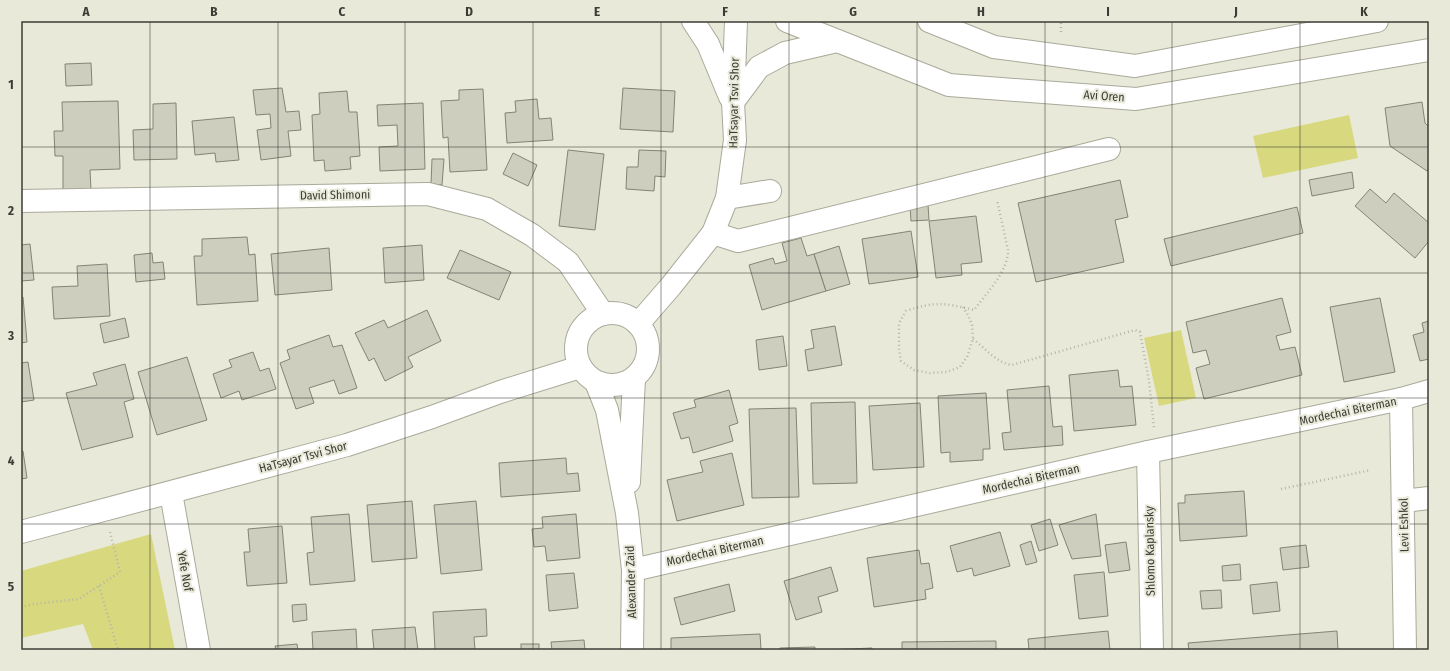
<svg xmlns="http://www.w3.org/2000/svg" width="1450" height="671" font-family="'Fira Sans Condensed',sans-serif">
<style>
.green{fill:#d8d97f}
.building{fill:#cdcebd;stroke:#838475}
.lines{fill:none;stroke-linecap:round;stroke-linejoin:round}
.minor-casing{stroke:#a9aa9a;stroke-width:24}
.path{stroke:#b4b5a7;stroke-width:2.5;stroke-dasharray:1 3;stroke-linecap:butt}
.minor{stroke:#fff;stroke-width:22}
.grid{fill:none;stroke:#3c3c36;stroke-width:1;stroke-opacity:0.55}
.labels{text-anchor:middle;stroke-width:4;stroke-linejoin:round;paint-order:stroke}
.street-label{font-size:12px;fill:#3c3c36;stroke:#e8e9d8}
.neatline{fill:none;stroke:#3c3c36;stroke-width:1.5}
.grid-label{font-size:13px;text-anchor:middle;font-weight:bold;fill:#3c3c36}
</style>
<rect width="100%" height="100%" fill="#e8e9d8"/>
<g class="green">
<path d="M1349,115l9,43 -95,20 -10,-42z"/>
<path d="M1181,330l15,68 -37,8 -15,-68z"/>
<path d="M151,534l24,116h-82l-10,-26 -62,14v-67z"/>
</g>
<g class="building">
<path d="M91,63l1,22 -26,1 -1,-22z"/>
<path d="M282,88l4,24 13,-1 2,19 -13,1 3,25 -30,4 -4,-30 14,-2 -1,-14 -14,1 -3,-25z"/>
<path d="M623,88l52,3 -2,41 -53,-3z"/>
<path d="M483,89l4,81 -37,2 -2,-35 -5,1 -2,-37 18,-1v-10z"/>
<path d="M347,91l2,21h8l3,44 -10,1 1,12 -26,2 -1,-11 -10,1 -2,-46 8,-1 -1,-21z"/>
<path d="M537,99l2,20 12,-1 2,22 -46,3 -2,-30 11,-1 -1,-11z"/>
<path d="M118,101l2,68 -30,1 1,20 -28,1v-35h-8l-1,-25h9l-1,-29z"/>
<path d="M1422,102l3,21 4,4v41l-2,3 -37,-25 -5,-38z"/>
<path d="M176,103l1,56 -43,1 -1,-30 20,-1v-25z"/>
<path d="M423,103l2,66 -45,2 -1,-24 19,-1 -1,-21 -19,1 -1,-21z"/>
<path d="M234,117l5,43 -23,2 -1,-9 -20,2 -3,-34z"/>
<path d="M568,150l36,4 -9,76 -36,-4z"/>
<path d="M639,150l27,1 -1,26 -10,-1 -1,15 -28,-2 1,-22h11z"/>
<path d="M513,153l24,12 -9,21 -25,-12z"/>
<path d="M432,159h12l-2,26 -11,-1z"/>
<path d="M1352,172l2,16 -42,8 -3,-16z"/>
<path d="M1120,180l8,37 -13,3 9,42 -88,20 -18,-79z"/>
<path d="M1370,189l16,14 8,-10 35,30v18l-14,17 -60,-52z"/>
<path d="M928,205l1,15 -18,1 -1,-15z"/>
<path d="M1297,207l6,26 -132,33 -7,-27z"/>
<path d="M976,216l6,46 -21,2 1,11 -26,3 -7,-57z"/>
<path d="M911,231l7,46 -49,7 -7,-45z"/>
<path d="M247,237l2,18 6,-1 3,47 -61,4 -3,-49h8v-17z"/>
<path d="M801,238l6,18 7,-2 12,37 -64,19 -13,-45 24,-7 2,6 12,-3 -5,-18z"/>
<path d="M30,244l4,36 -13,1v-36z"/>
<path d="M422,245l2,35 -39,3 -2,-35z"/>
<path d="M839,246l11,38 -24,7 -12,-37z"/>
<path d="M329,248l3,42 -57,5 -4,-41z"/>
<path d="M460,250l51,22 -12,28 -52,-22z"/>
<path d="M152,253l1,10 10,-1 2,17 -29,3 -2,-27z"/>
<path d="M107,264l3,52 -56,3 -2,-32 26,-1 -1,-20z"/>
<path d="M23,297l4,45 -6,1v-45z"/>
<path d="M1282,298l9,34 -15,4 4,14 15,-3 7,28 -98,24 -8,-31 14,-4 -4,-14 -13,3 -7,-31z"/>
<path d="M1380,298l15,74 -51,10 -14,-75z"/>
<path d="M427,310l14,31 -33,16 5,10 -28,14 -11,-23 -5,3 -14,-28 29,-13 4,8z"/>
<path d="M125,318l4,19 -25,6 -4,-19z"/>
<path d="M1429,321v38l-9,2 -7,-26 11,-3 -2,-9z"/>
<path d="M835,326l7,39 -34,6 -3,-21 9,-2 -3,-18z"/>
<path d="M329,335l4,12 9,-2 15,43 -18,6 -5,-14 -25,8 5,15 -18,6 -16,-46 10,-4 -3,-9z"/>
<path d="M783,336l4,30 -28,4 -3,-30z"/>
<path d="M253,352l7,19 9,-3 7,21 -34,11 -3,-9 -18,7 -8,-24 19,-7 -3,-7z"/>
<path d="M187,357l20,63 -50,15 -19,-63z"/>
<path d="M28,362l6,38 -13,2v-39z"/>
<path d="M125,364l9,35 -10,3 9,35 -51,13 -16,-57 31,-8 -4,-12z"/>
<path d="M1118,370l2,17 12,-1 4,39 -62,6 -5,-56z"/>
<path d="M1049,386l4,41 9,-1 1,19 -59,5 -2,-17 9,-1 -4,-42z"/>
<path d="M729,390l9,33 -9,3 4,15 -40,12 -4,-16 -8,2 -8,-26 23,-6 -2,-7z"/>
<path d="M986,393l4,56h-7v11l-33,2v-10l-9,1 -3,-57z"/>
<path d="M855,402l2,81 -44,1 -2,-81z"/>
<path d="M920,403l4,64 -51,3 -4,-64z"/>
<path d="M796,408l3,89 -47,1 -3,-89z"/>
<path d="M21,451h2l4,27 -6,1z"/>
<path d="M732,453l12,52 -67,16 -10,-41 36,-8 -3,-11z"/>
<path d="M566,458l1,16 11,-1 2,18 -79,6 -2,-34z"/>
<path d="M1244,491l3,45 -67,5 -2,-38h7v-8z"/>
<path d="M412,501l5,57 -45,4 -5,-57z"/>
<path d="M476,501l6,69 -41,4 -7,-69z"/>
<path d="M349,514l6,67 -45,4 -3,-32 7,-1 -3,-35z"/>
<path d="M576,514l4,44 -33,3 -2,-15 -11,1 -2,-18 11,-1 -1,-11z"/>
<path d="M1096,514l5,42 -29,3 -13,-34z"/>
<path d="M1050,519l8,26 -19,6 -8,-26z"/>
<path d="M282,526l5,57 -40,3 -3,-34h6l-2,-23z"/>
<path d="M1000,532l10,34 -36,10 -2,-8 -15,4 -7,-26z"/>
<path d="M1031,541l6,21 -11,3 -6,-20z"/>
<path d="M1126,542l4,28 -21,3 -4,-28z"/>
<path d="M1306,545l3,22 -26,3 -3,-22z"/>
<path d="M919,550l2,14 8,-1 4,25 -8,2 1,9 -52,8 -7,-49z"/>
<path d="M1240,564l1,16 -18,1 -1,-15z"/>
<path d="M831,567l7,24 -20,6 4,15 -26,8 -12,-39z"/>
<path d="M1104,572l4,44 -29,3 -5,-44z"/>
<path d="M574,573l4,35 -29,3 -3,-36z"/>
<path d="M1277,582l3,29 -27,3 -3,-29z"/>
<path d="M729,584l6,27 -54,14 -7,-27z"/>
<path d="M1221,590l1,18 -20,1 -2,-18z"/>
<path d="M306,604l1,16 -14,2 -1,-17z"/>
<path d="M486,609l1,27 -13,1 1,13h-40l-2,-38z"/>
<path d="M415,627l3,23h-44l-2,-20z"/>
<path d="M356,629l1,21h-44l-1,-18z"/>
<path d="M1108,631l2,19h-81l-1,-11z"/>
<path d="M1337,631l1,19h-149l-1,-7z"/>
<path d="M760,634l1,16h-90v-12z"/>
<path d="M584,640l1,10h-33l-1,-8z"/>
<path d="M996,641v9h-94v-8z"/>
<path d="M297,644l1,6h-22l-1,-4z"/>
<rect x="521" y="644" width="18" height="6"/>
<path d="M815,647v3h-35v-2z"/>
<path d="M872,648v2h-45z"/>
</g>
<g class="lines">
<defs>
<g id="minor">
<path d="M693,21l15,23 22,53"/>
<path d="M787,21l162,64 187,14 293,-49"/>
<path d="M929,21l65,26 141,19 242,-45"/>
<path d="M733,102l26,-35 26,-14 52,-12"/>
<path d="M727,198l43,-7"/>
<path d="M21,201l407,-7 59,15 45,26 36,27 35,52"/>
<path d="M713,233l25,8 371,-92"/>
<circle cx="612" cy="349" r="36"/>
<path d="M638,324l33,-38 42,-53 14,-35 8,-58 -2,-38 3,-81"/>
<path d="M596,382l11,28 20,103 6,57 -1,80"/>
<path d="M1401,399l4,251"/>
<path d="M1148,452l4,198"/>
<path d="M629,482l5,-104"/>
<path d="M171,493l28,157"/>
<path d="M1403,501l26,-3"/>
<path d="M21,532l326,-87 85,-28 68,-25 80,-25"/>
<path d="M633,570l515,-118 253,-53 28,-8"/>
</g>
</defs>
<use href="#minor" class="minor-casing"/>
<g class="path">
<path d="M1061,32v-11"/>
<path d="M963,307l6,10 3,8 1,14 -6,18 -7,10 -13,5 -17,1 -16,-3 -13,-9 -2,-12v-26l7,-12c30,-10 38,-8 68,-1 12,-16 35,-40 34,-60l-11,-50"/>
<path d="M973,339c13,10 24,24 39,26l123,-35 5,2 9,49 5,47"/>
<path d="M1281,489l90,-19"/>
<path d="M99,586l19,64"/>
<path d="M21,607l13,-3 45,-5 41,-27 -10,-40"/>
</g>
<use href="#minor" class="minor"/>
</g>
<path class="grid" d="M150,21v629M278,21v629M405,21v629M533,21v629M661,21v629M789,21v629M917,21v629M1045,21v629M1172,21v629M1300,21v629M21,147h1408M21,273h1408M21,398h1408M21,524h1408"/>
<g class="labels">
<g class="street-label">
<text transform="translate(1104 96) rotate(4)" y="4">Avi Oren</text>
<text transform="translate(734 103) rotate(-89)" y="4">HaTsayar Tsvi Shor</text>
<text transform="translate(335 195) rotate(-1)" y="4">David Shimoni</text>
<text transform="translate(1348 411) rotate(-12)" y="4">Mordechai Biterman</text>
<text transform="translate(303 457) rotate(-15)" y="4">HaTsayar Tsvi Shor</text>
<text transform="translate(1031 479) rotate(-13)" y="4">Mordechai Biterman</text>
<text transform="translate(1404 525) rotate(-91)" y="4">Levi Eshkol</text>
<text transform="translate(715 551) rotate(-13)" y="4">Mordechai Biterman</text>
<text transform="translate(1150 551) rotate(-91)" y="4">Shlomo Kaplansky</text>
<text transform="translate(185 571) rotate(80)" y="4">Yefe Nof</text>
<text transform="translate(631 582) rotate(-92)" y="4">Alexander Zaid</text>
</g>
</g>
<rect width="1450" height="671" fill="none" stroke="#e8e9d8" stroke-width="44"/>
<rect x="22" y="22" width="1406" height="627" class="neatline"/>
<g class="grid-label">
<text x="86" y="16">A</text>
<text x="214" y="16">B</text>
<text x="342" y="16">C</text>
<text x="469" y="16">D</text>
<text x="597" y="16">E</text>
<text x="725" y="16">F</text>
<text x="853" y="16">G</text>
<text x="981" y="16">H</text>
<text x="1108" y="16">I</text>
<text x="1236" y="16">J</text>
<text x="1364" y="16">K</text>
<text x="11" y="89">1</text>
<text x="11" y="215">2</text>
<text x="11" y="340">3</text>
<text x="11" y="465">4</text>
<text x="11" y="591">5</text>
</g>
</svg>
